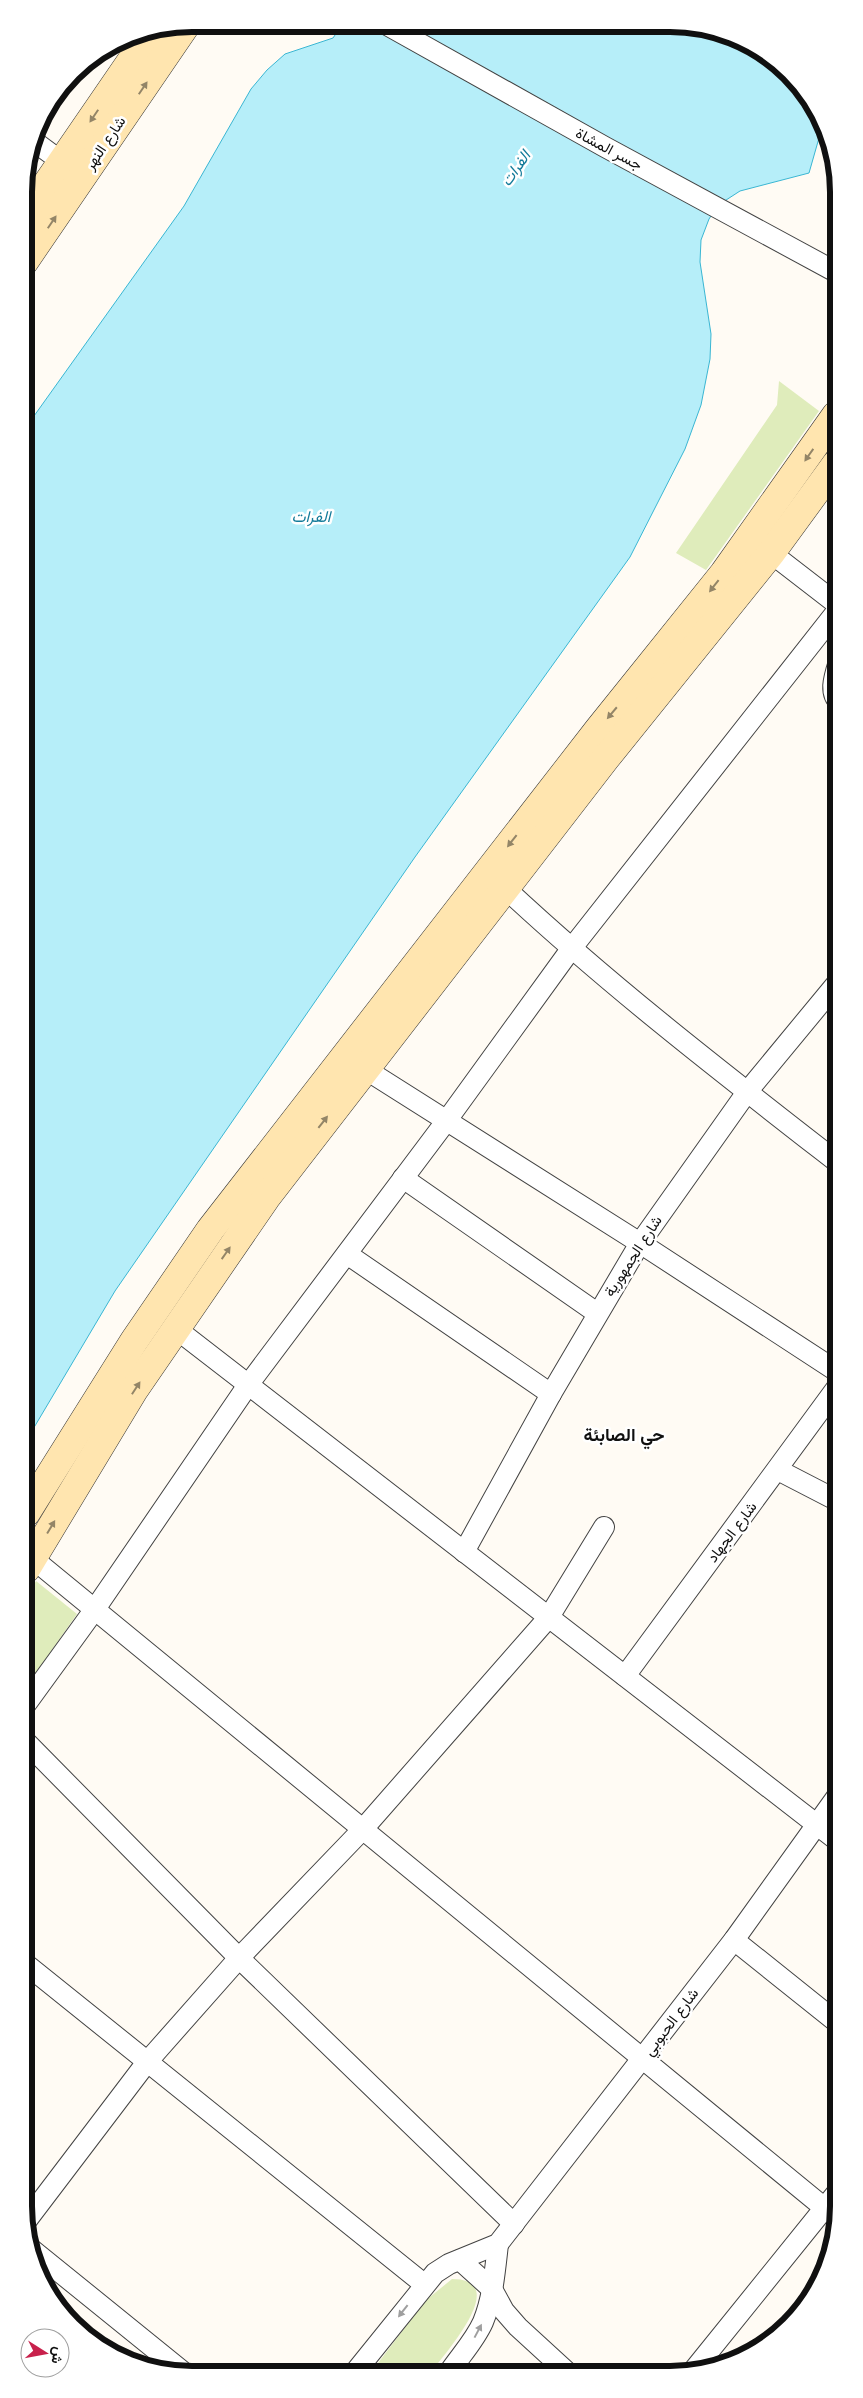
<svg xmlns="http://www.w3.org/2000/svg" width="863" height="2398" font-family="'Libre Baskerville',Vazirmatn,serif">
<style>
.green{fill:#dfecbb}
.water{fill:#b6eef9;stroke:#3ab6d3}
.lines{fill:none;stroke-linecap:round;stroke-linejoin:round}
.lane-casing{stroke:#434343;stroke-width:12}
.street-casing{stroke:#434343;stroke-width:22}
.secondary-casing{stroke:#323232;stroke-width:29}
.lane{stroke:#fff;stroke-width:10}
.street{stroke:#fff;stroke-width:20}
.secondary{stroke:#ffe5af;stroke-width:28}
.oneway{fill:#938567}
.oneway2{fill:#9f9f9f}
.labels{text-anchor:middle;stroke-width:5;stroke-linejoin:round;paint-order:stroke}
.street-label{font-size:15px;fill:#101010;stroke:#fff}
.water-label{font-size:16px;font-style:italic;fill:#137b9a;stroke:#fff}
.quarter-label{font-size:18px;font-weight:bold;fill:#101010;stroke:#fff}
.rim{fill:none;stroke:#101010;stroke-width:6}
</style>
<rect width="100%" height="100%" fill="#fffbf4"/>
<g class="green">
<path d="M779,381l40,30 -113,159 -30,-17 101,-148z"/>
<path d="M36,1581l41,33 -51,73v-89z"/>
<path d="M452,2279c60,0 -6,73 -20,92h-60l53,-70z"/>
</g>
<path class="water" d="M342,25l362,2 51,19 35,27 27,35 6,16 -14,49 -69,18 -17,11 -8,8 -6,9 -8,21 -1,22 11,72 -1,25 -9,46 -16,44 -55,108 -215,300 -300,434 -89,150 -2,-1011 160,-224 67,-117 16,-19 18,-16 48,-16z"/>
<g class="lines">
<defs>
<path id="lane" d="M837,651c-5,18 -17,42 0,56"/>
<g id="street">
<path d="M387,25l218,122 231,125"/>
<path d="M35,142l27,20"/>
<path d="M771,553l66,51"/>
<path d="M505,888c105,98 219,186 332,274"/>
<path d="M365,1069l275,174 198,129"/>
<path d="M403,1178l194,135"/>
<path d="M347,1254l204,140"/>
<path d="M175,1328l663,513"/>
<path d="M778,1470l60,31"/>
<path d="M464,1552l87,-158 89,-151 107,-151 90,-109"/>
<path d="M32,1558l806,661"/>
<path d="M625,1676l213,-290"/>
<path d="M26,1704l69,-95 153,-224 199,-265 124,-171 266,-338"/>
<path d="M26,1742l213,216 275,266"/>
<path d="M734,1940l105,84"/>
<path d="M27,1965l397,319"/>
<path d="M27,2220l120,-158 92,-104 124,-129 186,-212 55,-90"/>
<path d="M30,2248l152,123"/>
<path d="M460,2260l32,29 12,22 14,16 48,44"/>
<path d="M356,2371l79,-98 14,-9 49,-20 236,-304 104,-145"/>
<path d="M450,2371c11,-16 25,-31 33,-49 10,-24 12,-52 15,-78"/>
<path d="M693,2371l146,-181"/>
</g>
<g id="secondary">
<path d="M24,217l127,-185"/>
<path d="M24,262l162,-237"/>
<path d="M26,1513l108,-172 76,-111 388,-500 126,-157 112,-158"/>
<path d="M26,1569l108,-179 132,-192 340,-440 165,-205 65,-89"/>
</g>
</defs>
<use href="#lane" class="lane-casing"/>
<use href="#street" class="street-casing"/>
<use href="#secondary" class="secondary-casing"/>
<use href="#lane" class="lane"/>
<use href="#street" class="street"/>
<use href="#secondary" class="secondary"/>
</g>
<defs><path id="oneway-solid" d="M-6-.8H1V-3.2L6.5 0L1 3.2V.8H-6Z" transform="scale(1.25)"/></defs>
<g class="oneway">
<use href="#oneway-solid" transform="translate(143 88) rotate(-56)"/>
<use href="#oneway-solid" transform="translate(94 116) rotate(124)"/>
<use href="#oneway-solid" transform="translate(52 222) rotate(-56)"/>
<use href="#oneway-solid" transform="translate(809 455) rotate(125)"/>
<use href="#oneway-solid" transform="translate(714 586) rotate(128)"/>
<use href="#oneway-solid" transform="translate(612 713) rotate(130)"/>
<use href="#oneway-solid" transform="translate(512 841) rotate(128)"/>
<use href="#oneway-solid" transform="translate(323 1122) rotate(-52)"/>
<use href="#oneway-solid" transform="translate(226 1253) rotate(-55)"/>
<use href="#oneway-solid" transform="translate(136 1388) rotate(-57)"/>
<use href="#oneway-solid" transform="translate(51 1527) rotate(-59)"/>
</g>
<g class="oneway2">
<use href="#oneway-solid" transform="translate(403 2311) rotate(128)"/>
<use href="#oneway-solid" transform="translate(478 2331) rotate(-62)"/>
</g>
<g class="labels">
<g class="street-label">
<text transform="translate(105 143) rotate(-56)" y="5">شارع النهر</text>
<text transform="translate(609 149) rotate(28)" y="5">جسر المشاة</text>
<text transform="translate(633 1256) rotate(-57)" y="5">شارع الجمهورية</text>
<text transform="translate(732 1532) rotate(-53)" y="5">شارع الجهاد</text>
<text transform="translate(671 2022) rotate(-53)" y="5">شارع الحبوبي</text>
</g>
<g class="water-label">
<text transform="translate(515 168) rotate(-55)" y="6">الفرات</text>
<text x="311" y="522">الفرات</text>
</g>
<g class="quarter-label">
<text x="624" y="1441">حي الصابئة</text>
</g>
</g>
<path d="M0 0H863V2398H0ZM192 32H670A160 160 0 0 1 830 192V2206A160 160 0 0 1 670 2366H192A160 160 0 0 1 32 2206V192A160 160 0 0 1 192 32Z" fill="#fff" fill-rule="evenodd"/>
<path class="rim" d="M192 32H670A160 160 0 0 1 830 192V2206A160 160 0 0 1 670 2366H192A160 160 0 0 1 32 2206V192A160 160 0 0 1 192 32Z"/>
<g transform="translate(45 2353) rotate(101)"><circle r="24" fill="#ffffff" stroke="#9f9f9f"/>
<path d="M0-4L9 19L0 12L-9 19Z" fill="#c8214c"/>
<text y="-8" font-size="14" font-weight="bold" text-anchor="middle" fill="#101010">ش</text>
</g>
</svg>
